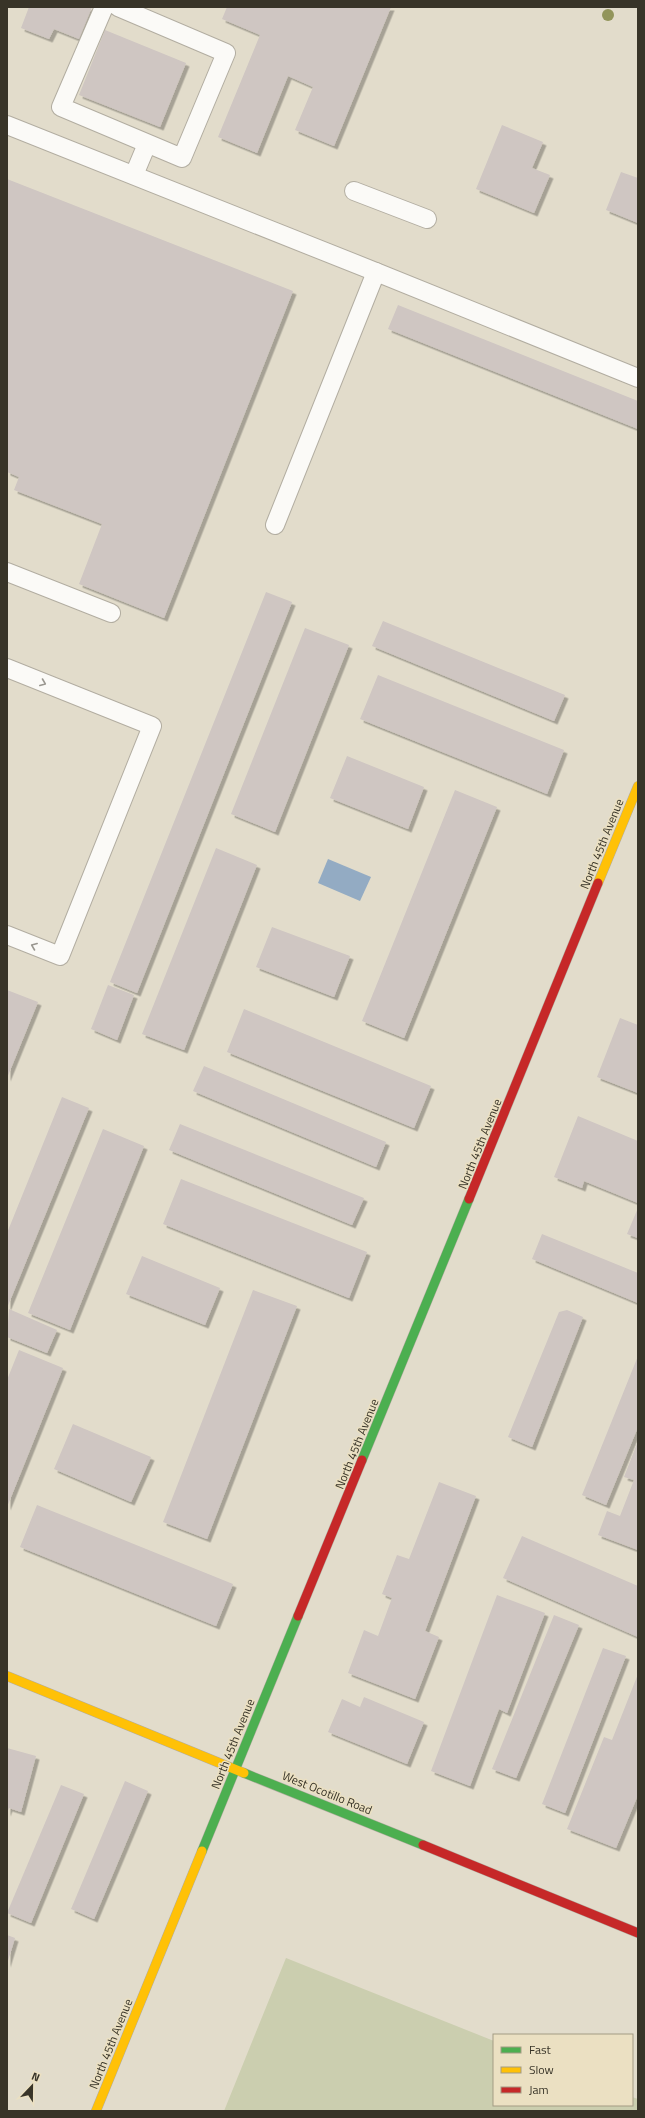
<svg xmlns="http://www.w3.org/2000/svg" width="645" height="2118" font-family="'Titillium Web',sans-serif">
<style>
.green{fill:#cbceaf}
.water{fill:#93abc3}
.building{fill:#cfc6c2;filter:url(#shadow)}
.lines{fill:none;stroke-linecap:round;stroke-linejoin:round}
.lane-casing{stroke:#b2ada1;stroke-width:20}
.fast-casing{stroke:#b2ada1;stroke-width:10}
.slow-casing{stroke:#b2ada1;stroke-width:10}
.jam-casing{stroke:#b2ada1;stroke-width:10}
.lane{stroke:#fbfaf7;stroke-width:18}
.fast{stroke:#4caf50;stroke-width:9}
.slow{stroke:#ffc107;stroke-width:9}
.jam{stroke:#c62828;stroke-width:9}
.tree{fill:#92955b}
.oneway{stroke:#9a9790}
.labels{text-anchor:middle;stroke-width:3;stroke-linejoin:round;paint-order:stroke}
.street-label{font-size:12px;fill:#383428;stroke:#ebe0c2}
</style>
<defs>
<filter id="shadow"><feDropShadow dx="3.5" dy="3.5" stdDeviation="0" flood-color="#0004"/></filter>
</defs>
<rect width="100%" height="100%" fill="#e2dccb"/>
<path class="green" d="M286,1958l208,83v64h138v-8l6,2v12h-414z"/>
<path class="water" d="M328,859l43,18 -11,24 -42,-18z"/>
<g class="building">
<path d="M29,7h63l-13,32 -25,-10 -5,10 -28,-11z"/>
<path d="M227,7h164l-57,139 -39,-16 18,-43 -25,-11 -31,77 -39,-16 42,-102 -38,-16z"/>
<path d="M105,30l81,33 -26,64 -81,-32z"/>
<path d="M502,125l41,17 -11,26 18,7 -16,38 -58,-24z"/>
<path d="M621,172l17,6v45l-32,-13z"/>
<path d="M7,179l286,112 -129,327 -85,-34 23,-60 -88,-34 5,-13 -12,-5z"/>
<path d="M398,305l240,96v28l-250,-100z"/>
<path d="M266,592l26,10 -155,391 -27,-11z"/>
<path d="M383,621l182,74 -11,26 -182,-75z"/>
<path d="M305,628l44,17 -74,187 -44,-18z"/>
<path d="M378,675l186,75 -17,44 -187,-75z"/>
<path d="M347,756l77,31 -16,42 -78,-31z"/>
<path d="M455,790l42,17 -93,231 -42,-17z"/>
<path d="M216,848l41,17 -73,185 -42,-16z"/>
<path d="M272,927l78,29 -16,41 -78,-30z"/>
<path d="M108,985l26,10 -17,45 -26,-11z"/>
<path d="M7,990l31,12 -31,76z"/>
<path d="M244,1009l187,77 -17,42 -187,-76z"/>
<path d="M620,1018l18,7v68l-41,-16z"/>
<path d="M204,1066l182,76 -10,25 -183,-76z"/>
<path d="M62,1097l27,11 -82,200v-75z"/>
<path d="M578,1116l60,25v62l-54,-22 -2,7 -28,-11z"/>
<path d="M180,1124l184,74 -12,27 -183,-75z"/>
<path d="M103,1129l41,17 -74,184 -42,-17z"/>
<path d="M181,1179l186,73 -18,46 -186,-74z"/>
<path d="M638,1208v30l-11,-4z"/>
<path d="M542,1234l96,39v30l-106,-44z"/>
<path d="M142,1256l78,32 -15,37 -79,-31z"/>
<path d="M253,1290l44,16 -90,233 -44,-17z"/>
<path d="M9,1309l48,21 -10,23 -40,-16z"/>
<path d="M567,1310l16,7 -51,130 -24,-10 51,-125z"/>
<path d="M19,1350l44,18 -56,139v-127z"/>
<path d="M638,1356v71l-32,78 -24,-10z"/>
<path d="M73,1424l78,33 -20,45 -77,-33z"/>
<path d="M638,1441v109l-40,-15 9,-24 13,5 14,-36 -10,-3z"/>
<path d="M439,1482l37,14 -51,135 14,6 -24,62 -67,-26 16,-43 14,6 14,-38 -10,-4 15,-39 12,4z"/>
<path d="M37,1505l196,79 -17,42 -196,-79z"/>
<path d="M522,1536l116,50v51l-135,-59z"/>
<path d="M497,1595l48,18 -38,100 -8,-4 -29,77 -39,-15z"/>
<path d="M554,1615l25,10 -63,153 -24,-9z"/>
<path d="M603,1648l23,8 -61,157 -23,-9z"/>
<path d="M638,1674v121l-22,53 -49,-19 37,-92 8,3z"/>
<path d="M364,1697l60,25 -17,42 -79,-32 14,-33 18,8z"/>
<path d="M7,1748l29,8 -15,56 -12,-4 -2,5z"/>
<path d="M125,1781l23,10 -54,128 -23,-10z"/>
<path d="M61,1785l23,9 -53,129 -24,-10z"/>
<path d="M7,1935l8,3 -8,26z"/>
</g>
<g class="lines">
<defs>
<g id="lane">
<path d="M104,7l-43,100 121,51 44,-105 -108,-46"/>
<path d="M7,125l369,147"/>
<path d="M134,175l13,-31"/>
<path d="M354,191l73,28"/>
<path d="M275,525l101,-253 262,106"/>
<path d="M7,572l104,41"/>
<path d="M7,668l145,58 -92,230 -53,-21"/>
</g>
<g id="fast">
<path d="M362,1460l107,-261"/>
<path d="M244,1773l179,72"/>
<path d="M202,1851l96,-235"/>
</g>
<g id="slow">
<path d="M598,883l40,-97"/>
<path d="M7,1676l237,97"/>
<path d="M96,2111l106,-260"/>
</g>
<g id="jam">
<path d="M469,1199l129,-316"/>
<path d="M298,1616l64,-156"/>
<path d="M423,1845l215,88"/>
</g>
</defs>
<use href="#lane" class="lane-casing"/>
<use href="#fast" class="fast-casing"/>
<use href="#slow" class="slow-casing"/>
<use href="#jam" class="jam-casing"/>
<use href="#lane" class="lane"/>
<use href="#fast" class="fast"/>
<use href="#slow" class="slow"/>
<use href="#jam" class="jam"/>
</g>
<circle class="tree" cx="608" cy="15" r="6"/>
<defs><path id="oneway-chevron" d="M-2-3.5L2.5 0L-2 3.5" fill="none" stroke-width="1.6" stroke-linecap="round" stroke-linejoin="round"/></defs>
<g class="oneway">
<use href="#oneway-chevron" transform="translate(43 683) rotate(22)"/>
<use href="#oneway-chevron" transform="translate(34 946) rotate(-158)"/>
</g>
<g class="labels">
<g class="street-label">
<text transform="translate(602 844) rotate(-68)" y="4">North 45th Avenue</text>
<text transform="translate(480 1144) rotate(-68)" y="4">North 45th Avenue</text>
<text transform="translate(357 1444) rotate(-68)" y="4">North 45th Avenue</text>
<text transform="translate(233 1744) rotate(-68)" y="4">North 45th Avenue</text>
<text transform="translate(327 1793) rotate(22)" y="4">West Ocotillo Road</text>
<text transform="translate(111 2044) rotate(-68)" y="4">North 45th Avenue</text>
</g>
</g>
<rect width="645" height="2118" fill="none" stroke="#383428" stroke-width="16"/>
<rect x="493" y="2034" width="140" height="72" fill="#ebe0c2" stroke="#a39b84"/>
<rect x="501" y="2047" width="20" height="6" fill="#4caf50" stroke="#a39b84"/>
<text x="529" y="2054" font-size="12" fill="#383428">Fast</text>
<rect x="501" y="2067" width="20" height="6" fill="#ffc107" stroke="#a39b84"/>
<text x="529" y="2074" font-size="12" fill="#383428">Slow</text>
<rect x="501" y="2087" width="20" height="6" fill="#c62828" stroke="#a39b84"/>
<text x="529" y="2094" font-size="12" fill="#383428">Jam</text>
<g transform="translate(32 2086) rotate(22)" stroke="#ebe0c2" stroke-width="3" paint-order="stroke">
<path d="M0-3L7 15L0 10L-7 15Z" fill="#383428"/>
<text y="-6" font-size="11" font-weight="bold" text-anchor="middle" fill="#383428">N</text>
</g>
</svg>
